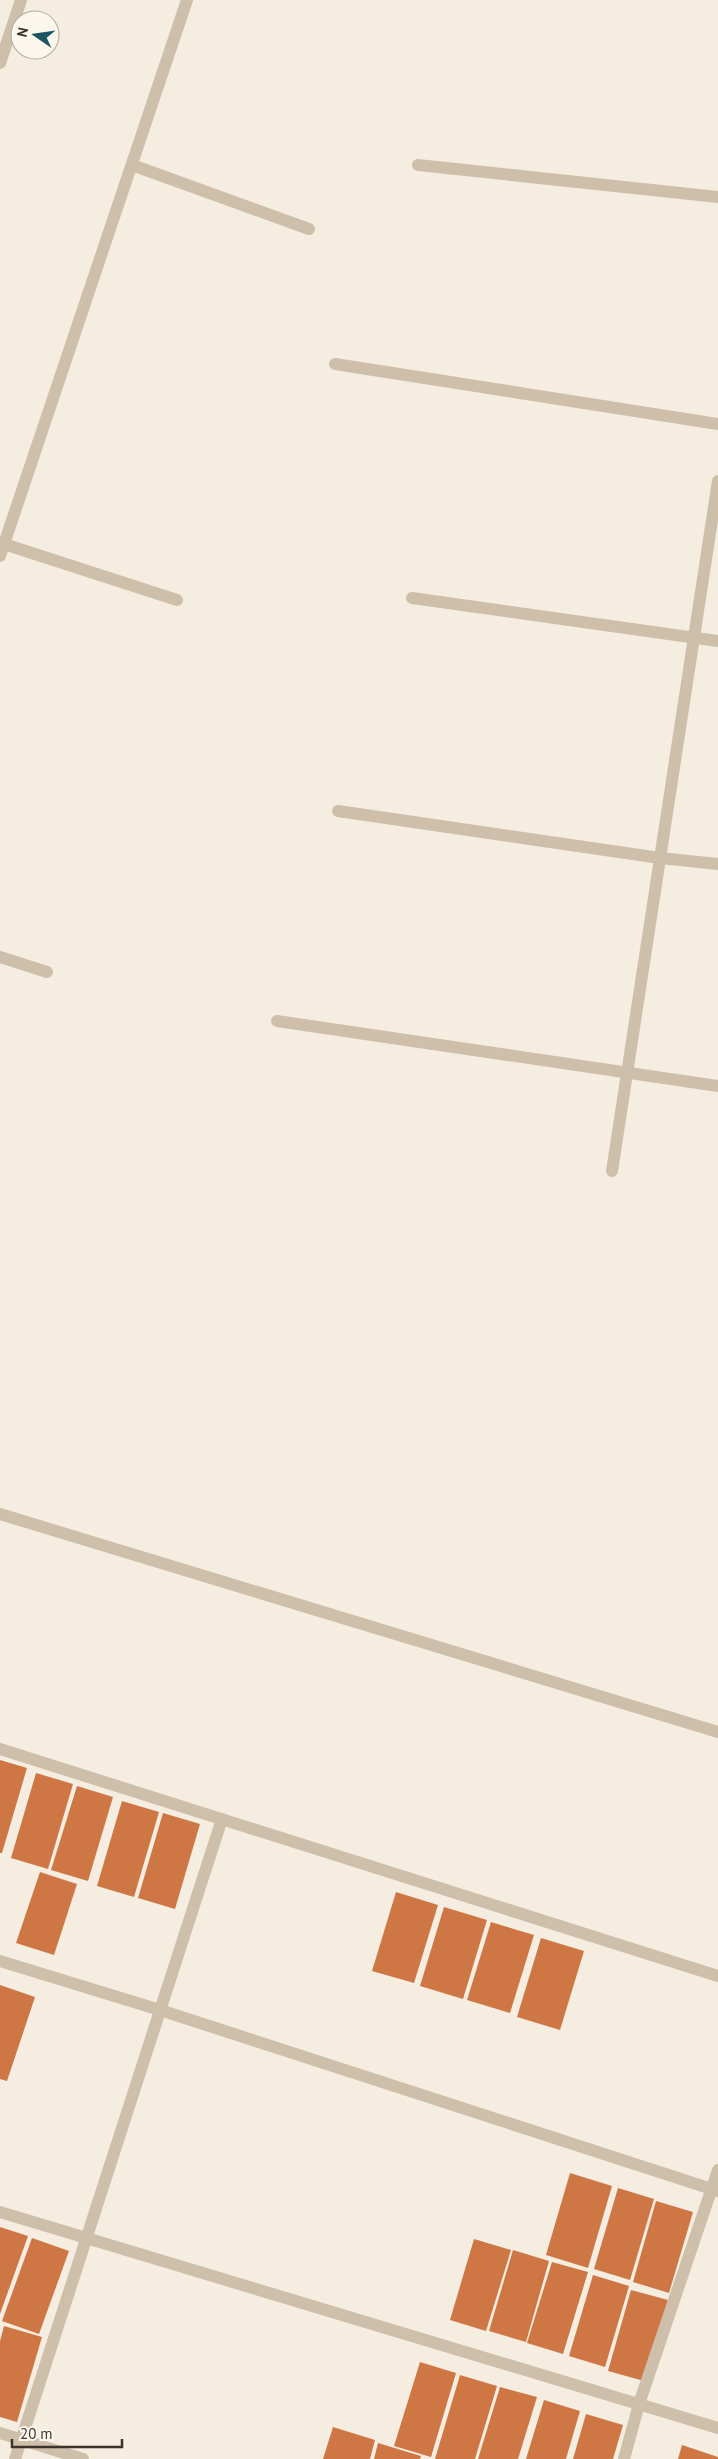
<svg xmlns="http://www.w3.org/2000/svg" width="718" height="2459" font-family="'PT Sans',sans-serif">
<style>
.building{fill:#ce7745}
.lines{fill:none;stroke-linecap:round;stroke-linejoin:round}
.minor{stroke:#cebfaa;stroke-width:12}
</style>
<rect width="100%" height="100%" fill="#f5ede0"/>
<g class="building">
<path d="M0,1760l27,8 -25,85h-2z"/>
<path d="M36,1773l37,11 -25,85 -37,-11z"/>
<path d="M77,1786l36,11 -25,84 -37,-11z"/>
<path d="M122,1801l37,11 -25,85 -37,-11z"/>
<path d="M163,1813l37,11 -25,85 -37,-11z"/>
<path d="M40,1872l37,12 -23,71 -38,-12z"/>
<path d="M396,1892l42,13 -24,78 -42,-12z"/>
<path d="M444,1907l43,13 -24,79 -43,-13z"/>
<path d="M491,1922l43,13 -24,78 -43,-13z"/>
<path d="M541,1938l43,13 -24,79 -43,-13z"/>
<path d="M0,1985l35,12 -28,84 -7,-2z"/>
<path d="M570,2173l42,13 -24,82 -42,-13z"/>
<path d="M618,2188l36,11 -24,81 -36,-11z"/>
<path d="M656,2201l37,11 -24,81 -36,-11z"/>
<path d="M0,2227l28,9 -28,78z"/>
<path d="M32,2238l37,13 -30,83 -37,-13z"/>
<path d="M474,2239l37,11 -25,81 -36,-11z"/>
<path d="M513,2250l36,11 -23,81 -37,-11z"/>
<path d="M552,2262l36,10 -25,82 -36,-11z"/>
<path d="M593,2275l36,11 -24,81 -36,-11z"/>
<path d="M631,2290l37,10 -24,81 -36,-10z"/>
<path d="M4,2326l38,11 -25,85 -17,-5v-76z"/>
<path d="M420,2362l36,11 -25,84 -37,-11z"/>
<path d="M460,2375l37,11 -22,73h-40z"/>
<path d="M500,2387l37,10 -19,62h-40z"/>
<path d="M544,2400l36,11 -14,48h-40z"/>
<path d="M586,2414l37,11 -10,34h-40z"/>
<path d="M333,2427l42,13 -5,19h-47z"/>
<path d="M378,2443l43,13 -1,3h-46z"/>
<path d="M682,2445l36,12v2h-40z"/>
</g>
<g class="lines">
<g class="minor">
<path d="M0,63l21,-63"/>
<path d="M132,165l177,64"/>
<path d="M418,165l300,32"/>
<path d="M335,364l383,60"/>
<path d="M4,544l173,56"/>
<path d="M0,556l187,-556"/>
<path d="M412,598l306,43"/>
<path d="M338,811l322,47 58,6"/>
<path d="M0,957l47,15"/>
<path d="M277,1021l441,65"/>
<path d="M612,1171l106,-690"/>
<path d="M0,1514l718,218"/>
<path d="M0,1749l718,227"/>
<path d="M0,1961l160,49 558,181"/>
<path d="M0,2212l718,216"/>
<path d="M0,2433l83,26"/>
<path d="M15,2459l207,-640"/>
<path d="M624,2459l15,-55 79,-234"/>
</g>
</g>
<g transform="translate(35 35) rotate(283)"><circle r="24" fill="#fcf7ed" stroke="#afa89f"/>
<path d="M0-4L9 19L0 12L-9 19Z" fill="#1c5461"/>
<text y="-8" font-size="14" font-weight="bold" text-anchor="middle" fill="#3c322a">N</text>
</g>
<path d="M12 2439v8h110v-8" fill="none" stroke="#3c322a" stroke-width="2.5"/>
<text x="20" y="2439" font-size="15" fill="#3c322a" stroke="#fcf7ed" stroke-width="4" paint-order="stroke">20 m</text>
</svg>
